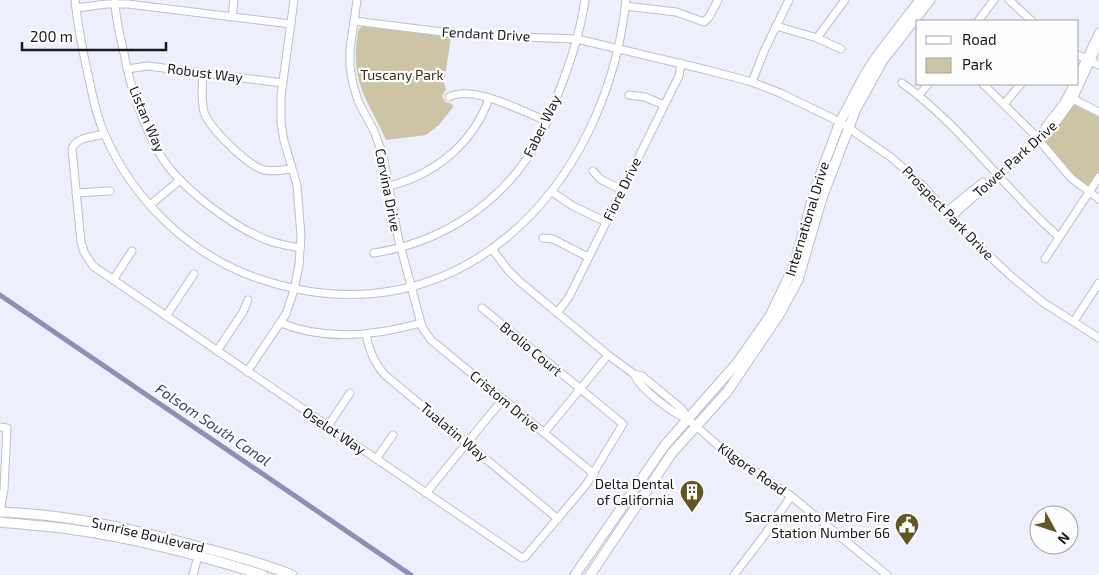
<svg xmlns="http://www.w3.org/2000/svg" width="1099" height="575" font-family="'Exo 2',sans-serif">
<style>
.green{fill:#ccc4a5}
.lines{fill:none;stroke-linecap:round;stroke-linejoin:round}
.canal{stroke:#8e8fb6;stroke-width:5}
.minor-casing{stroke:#bdbecf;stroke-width:9}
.major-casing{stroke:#bdbecf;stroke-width:11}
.minor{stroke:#fff;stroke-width:7}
.major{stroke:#fff;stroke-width:9}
.labels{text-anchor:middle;stroke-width:4.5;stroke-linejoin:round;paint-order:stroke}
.street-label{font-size:14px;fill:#191a20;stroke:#fdfdfd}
.park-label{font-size:14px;fill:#3a320f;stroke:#fdfdfd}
.poi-label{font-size:14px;fill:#191a20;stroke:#fdfdfd;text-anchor:end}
.water-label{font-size:15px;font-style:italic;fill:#434277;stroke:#fdfdfd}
</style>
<rect width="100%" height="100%" fill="#eeeffd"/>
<g class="green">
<path d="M363,26l88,11 -7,46 2,6 -4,7 3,6 7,2 1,3 -14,18 -13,10 -40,5c-17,-38 -35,-56 -29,-101 1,-6 0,-10 6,-13z"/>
<path d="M1075,105l24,12v55l-8,12 -5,2 -14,-13 -27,-30v-4l25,-32z"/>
</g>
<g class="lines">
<path class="canal" d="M0,295l411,280"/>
<defs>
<g id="minor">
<path d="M75,0c3,27 8,53 14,79 4,19 8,39 16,56 28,65 85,120 152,143 199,69 349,-89 369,-278"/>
<path d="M115,0c0,17 5,36 9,53 6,34 18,69 35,100 19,33 72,73 108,87 10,4 23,6 33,8"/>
<path d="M357,0l-7,49v18l3,17 5,17 16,30 9,24 15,82 24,90 9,13 163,134"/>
<path d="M1009,0l23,21"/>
<path d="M625,6l51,6 28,10 5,-5 9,-17"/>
<path d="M76,8l31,-4h21l163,20"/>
<path d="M232,17l2,-17"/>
<path d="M354,21l113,14 110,4 130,31 45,12 28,11 60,29 52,36 31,28 44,49 45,42 32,26 55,35"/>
<path d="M978,21l16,-21"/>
<path d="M776,26l41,12 24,11"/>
<path d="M817,38l28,-38"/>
<path d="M1078,55l21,10"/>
<path d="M127,69l21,-3 135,17"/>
<path d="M203,73c-1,12 -2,26 1,39 6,17 43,53 60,58 9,2 19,0 27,-1"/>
<path d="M1078,76l21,-44"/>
<path d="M752,82l13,-33 24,-49"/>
<path d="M902,83c60,43 102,106 157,154"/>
<path d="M983,84l49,48 39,46 28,21"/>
<path d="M629,95l16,2 19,8"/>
<path d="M919,95l9,-11"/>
<path d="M449,97c24,-13 74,15 98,24"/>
<path d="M1073,99l26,13"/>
<path d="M1004,104l17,-20"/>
<path d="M1045,127l18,-23 11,-20"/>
<path d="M104,134c-11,3 -28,3 -32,15l9,93 3,10 9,14 429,292 3,-1 61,-72 37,-61 -141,-116"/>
<path d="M593,171l7,8 22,11"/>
<path d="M389,186c45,-11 85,-43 100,-88"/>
<path d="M552,192l21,14 33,16"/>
<path d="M76,193l34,-2"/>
<path d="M150,205l30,-25"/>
<path d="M947,211l36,-29"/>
<path d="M952,217l9,-9 78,-68 20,-21 14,-20 26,-56"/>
<path d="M543,238l10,1 35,18"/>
<path d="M492,249l16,21 11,11 89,74 26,19 8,2 40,33 6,10 35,31 68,46 96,79"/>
<path d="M374,253c63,-10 118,-43 154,-96 12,-18 20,-38 28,-58 13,-32 24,-65 29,-99"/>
<path d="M1045,259l54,-82"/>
<path d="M113,280l19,-29"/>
<path d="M557,313l12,-16 110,-221 2,-13"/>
<path d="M166,316l28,-42"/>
<path d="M1074,321l25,-38"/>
<path d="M281,323c44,18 94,13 140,0"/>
<path d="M366,334c2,14 9,30 19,41l173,144"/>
<path d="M217,351l26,-39 5,-12"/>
<path d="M247,372l39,-58 8,-24 5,-25 2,-29 -4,-51 -13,-44 -3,-18v-27l13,-96"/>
<path d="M634,374c7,16 38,39 54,45"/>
<path d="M328,426l22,-33"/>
<path d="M0,427l7,1 -3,61 -3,17 2,6"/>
<path d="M544,433l64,-78"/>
<path d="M376,459l17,-24"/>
<path d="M426,493l77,-94"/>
<path d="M193,575l5,-19"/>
<path d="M734,575l32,-42 25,-37"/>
</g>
<g id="major">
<path d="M0,512c64,2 127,16 189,32 35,9 70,18 103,31"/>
<path d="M0,522c25,3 51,4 76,8 63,9 127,26 187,45"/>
<path d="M575,575l90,-130 72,-82 33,-47 24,-50 22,-80 24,-64 23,-44 14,-22 43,-56"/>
<path d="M590,575l82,-122 55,-61 52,-77 19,-35 24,-82 34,-89 27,-49 47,-60"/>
</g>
</defs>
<use href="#minor" class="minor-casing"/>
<use href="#major" class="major-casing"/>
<use href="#minor" class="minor"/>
<use href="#major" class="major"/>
</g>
<defs>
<symbol id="building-pin" viewBox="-11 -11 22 30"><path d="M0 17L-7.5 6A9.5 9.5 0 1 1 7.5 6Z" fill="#635623" stroke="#fdfdfd"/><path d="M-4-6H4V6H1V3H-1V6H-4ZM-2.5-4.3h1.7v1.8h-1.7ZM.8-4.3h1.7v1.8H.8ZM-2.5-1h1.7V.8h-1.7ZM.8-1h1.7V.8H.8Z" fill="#fff"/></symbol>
<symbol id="civic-pin" viewBox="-11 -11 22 30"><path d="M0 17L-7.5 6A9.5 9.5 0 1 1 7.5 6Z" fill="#635623" stroke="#fdfdfd"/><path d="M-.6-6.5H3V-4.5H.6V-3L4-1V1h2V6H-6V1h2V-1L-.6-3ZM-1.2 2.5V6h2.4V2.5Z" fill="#fff"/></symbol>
</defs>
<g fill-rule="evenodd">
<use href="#building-pin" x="678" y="478" width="28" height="38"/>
<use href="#civic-pin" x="893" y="511" width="28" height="38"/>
</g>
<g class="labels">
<g class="street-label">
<text transform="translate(486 34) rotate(3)" y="5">Fendant Drive</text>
<text transform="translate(205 73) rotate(7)" y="5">Robust Way</text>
<text transform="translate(147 119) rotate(67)" y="5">Listan Way</text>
<text transform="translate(542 126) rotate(-64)" y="5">Faber Way</text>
<text transform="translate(1015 159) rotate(-42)" y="5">Tower Park Drive</text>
<text transform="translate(622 189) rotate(-64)" y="5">Fiore Drive</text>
<text transform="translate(388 190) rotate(79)" y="5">Corvina Drive</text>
<text transform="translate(948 213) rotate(46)" y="5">Prospect Park Drive</text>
<text transform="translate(807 219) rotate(-73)" y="5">International Drive</text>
<text transform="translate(531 349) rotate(40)" y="5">Brolio Court</text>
<text transform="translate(505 401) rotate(40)" y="5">Cristom Drive</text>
<text transform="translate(334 431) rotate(34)" y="5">Oselot Way</text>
<text transform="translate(454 432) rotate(40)" y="5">Tualatin Way</text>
<text transform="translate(752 469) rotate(35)" y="5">Kilgore Road</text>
<text transform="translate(148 535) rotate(13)" y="5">Sunrise Boulevard</text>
</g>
<g class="park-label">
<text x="402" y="80">Tuscany Park</text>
</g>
<g class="poi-label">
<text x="674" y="489">Delta Dental<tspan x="674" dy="16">of California</tspan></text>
<text x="890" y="522">Sacramento Metro Fire<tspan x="890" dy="16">Station Number 66</tspan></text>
</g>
<g class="water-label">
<text transform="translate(213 425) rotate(34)" y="5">Folsom South Canal</text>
</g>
</g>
<rect x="916" y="20" width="162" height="65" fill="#fdfdfd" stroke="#a2a2a5"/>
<rect x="926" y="36" width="25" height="8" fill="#ffffff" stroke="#a2a2a5"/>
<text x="962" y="45" font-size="15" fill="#191a20">Road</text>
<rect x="926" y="58" width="25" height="15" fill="#ccc4a5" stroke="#a2a2a5"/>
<text x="962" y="70" font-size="15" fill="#191a20">Park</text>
<g transform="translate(1054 530) rotate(130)"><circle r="24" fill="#fdfdfd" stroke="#a2a2a5"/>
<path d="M0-4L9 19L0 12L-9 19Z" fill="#635623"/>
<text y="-8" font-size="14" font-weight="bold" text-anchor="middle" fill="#191a20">N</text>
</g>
<path d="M22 42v8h144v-8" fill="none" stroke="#191a20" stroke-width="2.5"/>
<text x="30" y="42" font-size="15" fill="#191a20" stroke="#fdfdfd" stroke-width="4" paint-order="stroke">200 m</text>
</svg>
